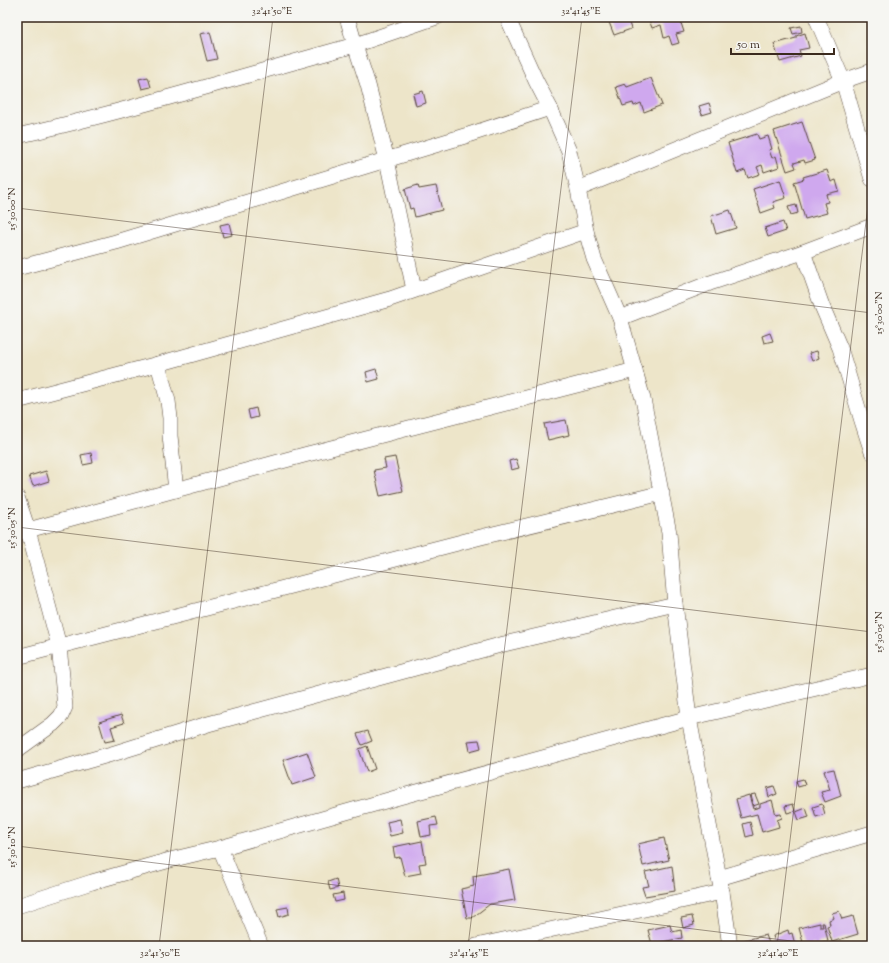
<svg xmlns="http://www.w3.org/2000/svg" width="889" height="963" font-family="'Sorts Mill Goudy',serif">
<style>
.building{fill:#cfa8ee}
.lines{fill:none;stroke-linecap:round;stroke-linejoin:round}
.minor-casing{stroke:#564638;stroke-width:16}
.minor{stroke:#fff;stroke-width:15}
.ticks{fill:none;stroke:#3b2a1e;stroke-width:1;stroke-opacity:0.45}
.neatline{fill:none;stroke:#3b2a1e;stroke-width:1.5}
.ticks-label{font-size:10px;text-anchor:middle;fill:#3b2a1e}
</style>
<rect width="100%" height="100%" fill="#f6f6f2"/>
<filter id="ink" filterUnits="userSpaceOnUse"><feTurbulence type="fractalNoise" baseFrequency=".025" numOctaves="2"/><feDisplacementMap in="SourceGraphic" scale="8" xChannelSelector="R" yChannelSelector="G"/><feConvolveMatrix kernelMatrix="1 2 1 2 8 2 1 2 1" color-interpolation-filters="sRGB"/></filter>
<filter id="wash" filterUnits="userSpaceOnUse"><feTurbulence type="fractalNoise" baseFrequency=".012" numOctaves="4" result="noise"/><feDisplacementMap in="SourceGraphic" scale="16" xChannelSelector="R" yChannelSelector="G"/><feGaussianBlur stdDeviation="0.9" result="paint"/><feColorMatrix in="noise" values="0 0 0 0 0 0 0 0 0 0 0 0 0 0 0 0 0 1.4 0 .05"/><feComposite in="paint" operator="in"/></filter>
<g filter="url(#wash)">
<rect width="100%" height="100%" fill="#ede5c9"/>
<g id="blocks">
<g class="building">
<path d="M607,17h20l4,12 -17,6z"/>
<path d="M648,17h39l-7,3 4,12 -8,2 3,9 -7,2 -3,-9 -5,2 -3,-13 -9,3z"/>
<path d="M801,26l1,6 -9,2 -2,-6z"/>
<path d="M210,32l7,27 -10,2 -7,-27z"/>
<path d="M805,33l4,15 -10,2 2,6 -21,6 -6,-18 22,-6v-2z"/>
<path d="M148,77l3,10 -9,2 -3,-10z"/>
<path d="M651,78l11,27 -18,7 -3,-9 -7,3 -1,-3 -10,3 -7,-19 9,-3 2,3z"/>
<path d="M423,91l3,12 -10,3 -3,-12z"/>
<path d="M709,103l3,9 -10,3 -3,-9z"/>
<path d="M802,122l13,38 -10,3 -1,-3 -10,3 2,5 -9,3 -13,-40z"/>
<path d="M757,134l2,5 9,-3 4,13 -3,1 3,8 4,-2 3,11 -15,5 -2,-7 -5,2 3,7 -12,4 -3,-8 -8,3 -9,-30z"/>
<path d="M827,170l4,12 5,-2 3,11 -13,3 2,8 -4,1 3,10 -22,6 -11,-37 10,-3 -1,-2z"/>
<path d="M780,180l6,18 -13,4 2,6 -14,5 -8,-24z"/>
<path d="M418,185l1,4 17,-3 6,24 -27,7 -2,-9 -3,1 -5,-20z"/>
<path d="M796,205l2,8 -7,2 -3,-8z"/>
<path d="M730,210l6,18 -20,6 -5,-18z"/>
<path d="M783,222l3,9 -18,6 -3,-9z"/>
<path d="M229,223l3,12 -9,2 -3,-12z"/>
<path d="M770,333l3,8 -9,2 -2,-7z"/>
<path d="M817,351l2,7 -7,3 -3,-8z"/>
<path d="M376,369l3,10 -11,3 -2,-10z"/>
<path d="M256,408l2,9 -8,2 -2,-9z"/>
<path d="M566,420l3,15 -21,5 -4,-16z"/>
<path d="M91,453l2,10 -10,2 -2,-10z"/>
<path d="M395,457l8,34 -23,5 -6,-26 12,-2 -2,-9z"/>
<path d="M516,459l3,9 -8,2 -2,-9z"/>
<path d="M46,471l3,10 -16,5 -4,-10z"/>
<path d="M121,715l3,8 -13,4 4,13 -10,2 -6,-20z"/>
<path d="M368,731l4,10 -10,4 -5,-11z"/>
<path d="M479,740l2,8 -11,3 -2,-10z"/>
<path d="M367,746l8,23 -8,3 -8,-23z"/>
<path d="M307,752l9,25 -24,8 -9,-25z"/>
<path d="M834,769l7,27 -16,6 -4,-10 9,-2 -6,-19z"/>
<path d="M803,779l2,6 -7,2 -2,-6z"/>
<path d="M774,786l3,8 -8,3 -2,-9z"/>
<path d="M755,794l4,10 -6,2 -3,-11z"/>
<path d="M749,795l4,14 7,-2v-3l12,-4 4,15 5,-1 1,4 -5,2 2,7 -17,5 -5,-18 -16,4 -5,-19z"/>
<path d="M793,804l2,7 -8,2 -2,-7z"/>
<path d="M822,804l3,10 -9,3 -3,-10z"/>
<path d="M806,808l3,9 -10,3 -3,-8z"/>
<path d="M436,817l2,8 -8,1 1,9 -10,2 -3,-16z"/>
<path d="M400,819l3,14 -13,3 -3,-14z"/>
<path d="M750,822l3,13 -7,2 -3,-13z"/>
<path d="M664,838l5,22 -26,6 -5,-22z"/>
<path d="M422,841l4,22 -7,1 2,9 -16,3 -5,-19 -5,1 -2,-11z"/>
<path d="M672,866l3,25 -30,5 -3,-9 7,-1 -4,-14z"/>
<path d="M509,869l6,31 -25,4 -18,14h-5l-6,-29 13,-3 -1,-10z"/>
<path d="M336,879l2,9 -8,2 -2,-8z"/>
<path d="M343,893l1,7 -9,2 -2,-7z"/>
<path d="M288,907l1,7 -10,3 -2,-8z"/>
<path d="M839,911l3,8 11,-3 5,18 -26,8 -5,-16 3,-1 -1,-5 5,-2 -2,-5z"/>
<path d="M692,916l2,9 -11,3 -2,-10z"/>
<path d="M820,923v4h3l-1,-4h2l4,18 -10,2 1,3h-5v-2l-10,2 -5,-18z"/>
<path d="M670,925l2,7 9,-2 1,8 -30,6 -4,-14z"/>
<path d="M788,930l1,4 3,-1 3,12h-3v1h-19l3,-1 -3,-9z"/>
<path d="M766,935l4,11h-23l-2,-6z"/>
</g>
</g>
</g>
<g filter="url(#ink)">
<use href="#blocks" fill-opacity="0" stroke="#564638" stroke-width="1"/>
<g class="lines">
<defs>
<g id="minor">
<path d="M347,17l8,28 82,-28"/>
<path d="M507,17l29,64 14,27 19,43 9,38 8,42 8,28 26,59 23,81 26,134 6,71 14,114 30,160 3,14 8,54"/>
<path d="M816,17l27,64 29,98"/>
<path d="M17,136c114,-26 225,-60 338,-91l13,40 19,75 27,130"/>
<path d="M578,189l265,-108 29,-10"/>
<path d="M803,252l19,54 18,42 22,73 10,31"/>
<path d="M17,268l99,-26 352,-107 82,-27"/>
<path d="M620,318l90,-35 93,-31 69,-26"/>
<path d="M158,364l10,37 2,17v18l6,54"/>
<path d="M17,401l141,-37 232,-65 196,-68"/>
<path d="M17,497l11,33 31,116 6,61 -4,9 -8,8 -36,26"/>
<path d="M17,533l287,-78 331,-85"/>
<path d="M17,657l464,-120 181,-44"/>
<path d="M17,781l98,-28 93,-29 296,-80 171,-40"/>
<path d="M220,848l41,98"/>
<path d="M719,878l153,-45"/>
<path d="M17,906l75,-24 78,-22 50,-12 179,-51 290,-79 183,-43"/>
<path d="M476,946l246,-54"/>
</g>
</defs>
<use href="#minor" class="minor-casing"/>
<use href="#minor" class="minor"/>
</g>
</g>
<path class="ticks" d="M17,208l855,105M17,527l855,105M17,846l815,100M159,946l114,-929M468,946l114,-929M777,946l95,-773"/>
<rect width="889" height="963" fill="none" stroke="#f6f6f2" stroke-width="44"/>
<path d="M731 48v6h103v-6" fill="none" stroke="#3b2a1e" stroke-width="2"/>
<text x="737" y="48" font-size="12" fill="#3b2a1e" stroke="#f6f6f2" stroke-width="3" paint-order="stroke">50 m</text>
<rect x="22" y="22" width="845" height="919" class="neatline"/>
<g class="ticks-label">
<text x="272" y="14">32°41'50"E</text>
<text x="581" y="14">32°41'45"E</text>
<text transform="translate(11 209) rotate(-90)" y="4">15°30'00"N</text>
<text transform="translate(878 313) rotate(-90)" y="4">15°30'00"N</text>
<text transform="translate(11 528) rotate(-90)" y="4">15°30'05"N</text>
<text transform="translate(878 632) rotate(-90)" y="4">15°30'05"N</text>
<text transform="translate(11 847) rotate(-90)" y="4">15°30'10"N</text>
<text x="160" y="956">32°41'50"E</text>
<text x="469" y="956">32°41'45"E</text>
<text x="778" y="956">32°41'40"E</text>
</g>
</svg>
